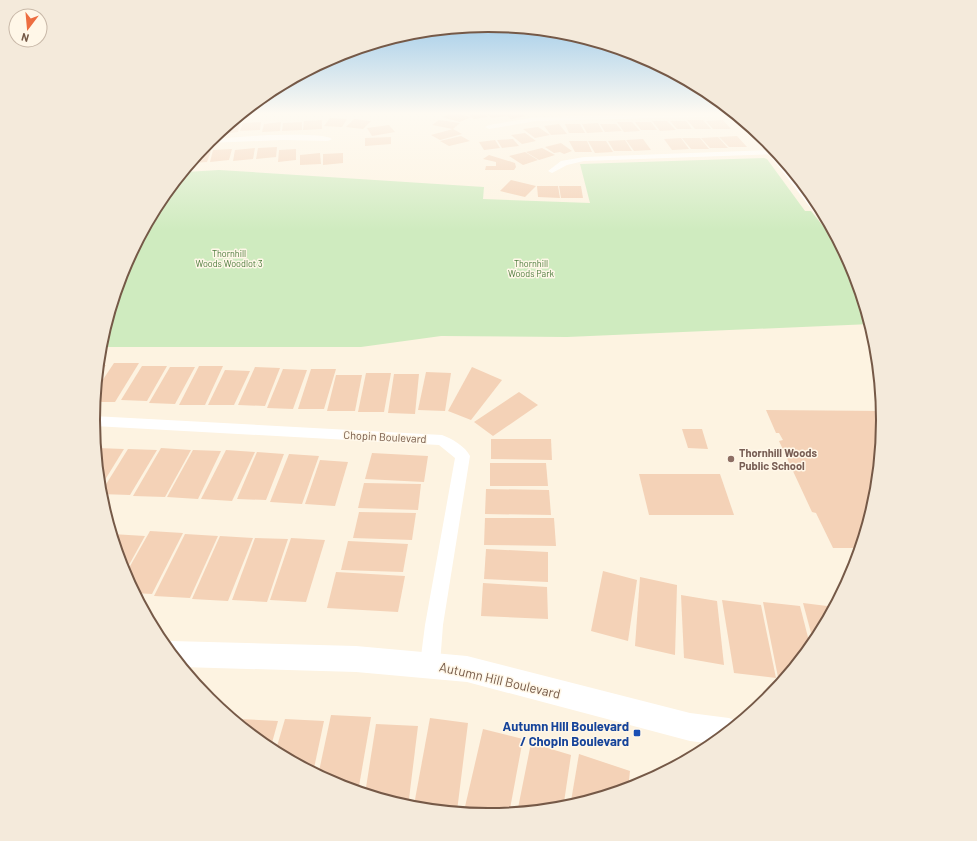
<svg xmlns="http://www.w3.org/2000/svg" width="977" height="841" font-family="Barlow,sans-serif">
<style>
.green{fill:#cfebbf}
.building{fill:#f4d2b7}
.lines{fill:none;stroke-linecap:round;stroke-linejoin:round}
.street{fill:#fff;fill-rule:evenodd}
.secondary{fill:#fff;fill-rule:evenodd}
.education-dot{fill:#8d6e63;stroke:#fff7e8;stroke-width:1.5}
.transit-dot{fill:#1a4fb4;stroke:#fff7e8;stroke-width:1.5}
.labels{text-anchor:middle;stroke-width:3;stroke-linejoin:round;paint-order:stroke}
.far-park-label{font-size:9px;fill:#4e7c3e;stroke:#fff7e8}
.street-label{font-size:11px;fill:#755947;stroke:#fff7e8}
.education-label{font-size:11px;font-weight:bold;fill:#785e54;stroke:#fff7e8;text-anchor:start}
.near-street-label{font-size:13px;fill:#755947;stroke:#fff7e8}
.near-transit-label{font-size:13px;font-weight:bold;fill:#164399;stroke:#fff7e8;text-anchor:end}
.rim{fill:none;stroke:#755947;stroke-width:2}
</style>
<rect width="100%" height="100%" fill="#fdf3e1"/>
<path class="green" d="M764,158l3,1 38,52h6l36,45 7,13 17,55 -304,13 -126,-1 -80,11h-261l23,-78 35,-66 28,-31 33,-2 265,17 -1,12 107,4 -10,-39z"/>
<g class="building">
<path d="M450,114h7l14,3 -11,5 -18,-5z"/>
<path d="M468,114h16l4,3 -14,2z"/>
<path d="M486,114h17l3,2 -14,2z"/>
<path d="M505,114h17l4,2 -15,3z"/>
<path d="M330,118l17,1 -5,8 -18,-1z"/>
<path d="M354,119l17,2 -8,8 -17,-2z"/>
<path d="M322,120v9l-19,1 1,-9z"/>
<path d="M439,120l21,3 -7,6 -21,-4z"/>
<path d="M687,120h16l8,9h-16z"/>
<path d="M723,120l8,9h-18l-7,-8z"/>
<path d="M652,121h15l9,9 -16,1z"/>
<path d="M670,121h16l6,8h-15z"/>
<path d="M261,122l-1,8 -20,1 3,-8z"/>
<path d="M281,122l-1,9 -18,1 2,-8z"/>
<path d="M302,122v8l-20,1 1,-8z"/>
<path d="M617,122h15l8,9 -16,1z"/>
<path d="M635,122h16l6,8h-16z"/>
<path d="M598,123l5,9 -16,1 -5,-9z"/>
<path d="M240,124l-2,8 -18,2 8,-9z"/>
<path d="M559,124l8,10 -16,1 -7,-9z"/>
<path d="M565,124h15l5,9h-16z"/>
<path d="M600,124h16l6,7 -17,1z"/>
<path d="M389,125l6,7 -23,4 -5,-8z"/>
<path d="M538,127l12,8 -15,3 -12,-9z"/>
<path d="M453,129l9,5 -22,6 -9,-5z"/>
<path d="M525,133l11,8 -14,3 -11,-9z"/>
<path d="M461,136l9,5 -21,5 -9,-5z"/>
<path d="M737,136l10,11h-18l-10,-10z"/>
<path d="M391,137v7l-26,2v-8z"/>
<path d="M718,137l10,11h-18l-9,-10z"/>
<path d="M681,138l8,11 -17,1 -8,-11z"/>
<path d="M682,138h18l9,11h-18z"/>
<path d="M513,139l6,7 -17,2 -5,-8z"/>
<path d="M643,139l8,11 -17,1 -8,-11z"/>
<path d="M495,140l5,8 -16,2 -5,-8z"/>
<path d="M625,140l7,11h-18l-6,-10z"/>
<path d="M569,141h18l5,11h-17z"/>
<path d="M588,141h18l7,11 -18,1z"/>
<path d="M561,143l11,8 -8,3 -4,-2 -6,1 -9,-6z"/>
<path d="M277,147l-1,10 -20,2 2,-11z"/>
<path d="M255,148l-2,11 -20,2 2,-11z"/>
<path d="M542,148l13,7 -16,5 -13,-8z"/>
<path d="M232,149l-3,11 -19,2 3,-12z"/>
<path d="M296,149v11l-18,2 1,-12z"/>
<path d="M211,151l-4,11 -16,1 9,-11z"/>
<path d="M525,152l13,8 -15,5 -14,-9z"/>
<path d="M320,153l1,11 -21,1v-10z"/>
<path d="M343,153v10l-20,2v-11z"/>
<path d="M489,155l26,8 1,4 -2,3h-29l1,-4h10v-4l-13,-3z"/>
<path d="M511,180l25,6 -11,11 -25,-6z"/>
<path d="M537,186h21l2,12 -22,-1z"/>
<path d="M559,186h22l2,12h-22z"/>
<path d="M114,363h25l-24,39h-20l1,-12z"/>
<path d="M98,365h8l-9,13z"/>
<path d="M142,366h25l-20,35 -26,-1z"/>
<path d="M199,366h24l-18,39h-26z"/>
<path d="M170,367h25l-20,37 -26,-1z"/>
<path d="M255,367l25,1 -15,38 -27,-1z"/>
<path d="M472,367l30,13 -31,40 -23,-9z"/>
<path d="M283,369l24,1 -14,39 -26,-1z"/>
<path d="M311,369h25l-12,40h-26z"/>
<path d="M225,370l25,1 -16,34h-26z"/>
<path d="M426,372l25,1 -6,38 -27,-1z"/>
<path d="M366,373h25l-7,39h-26z"/>
<path d="M394,374h25l-4,40 -27,-1z"/>
<path d="M336,375h26l-7,36h-28z"/>
<path d="M519,392l19,13 -45,31 -19,-14z"/>
<path d="M766,410l117,1 1,10 -8,77 -15,50h-28l-17,-35 -4,-1 -33,-71 4,-1 -4,-7h-3z"/>
<path d="M682,429h20l6,20 -20,-1z"/>
<path d="M491,439h60l1,21 -61,-1z"/>
<path d="M97,448l27,1 -24,39 -4,-38z"/>
<path d="M161,448l30,2 -26,47 -32,-1z"/>
<path d="M128,449l29,1 -27,45 -30,-1z"/>
<path d="M193,450l28,1 -23,48 -31,-2z"/>
<path d="M226,450l29,2 -23,49 -31,-2z"/>
<path d="M257,452l27,2 -18,46 -29,-1z"/>
<path d="M372,453l56,3 -4,26 -59,-3z"/>
<path d="M289,454l30,2 -17,48 -32,-2z"/>
<path d="M320,460l28,2 -13,44 -30,-2z"/>
<path d="M490,463h56l2,23h-58z"/>
<path d="M639,474h81l14,41h-85z"/>
<path d="M364,483l57,1 -3,26 -60,-2z"/>
<path d="M486,489l63,1 2,25 -66,-1z"/>
<path d="M359,512l57,1 -4,27 -59,-2z"/>
<path d="M485,518h69l2,28 -72,-1z"/>
<path d="M150,531l33,2 -31,61 -18,-1 -9,-18z"/>
<path d="M112,534l33,2 -21,38 -1,-2z"/>
<path d="M185,534l33,2 -28,62 -36,-2z"/>
<path d="M220,536l33,2 -25,63 -36,-2z"/>
<path d="M255,538l33,1 -21,63 -35,-2z"/>
<path d="M291,538l34,2 -19,62 -36,-2z"/>
<path d="M348,541l60,3 -5,28 -62,-2z"/>
<path d="M486,549l62,3v30l-64,-3z"/>
<path d="M603,571l34,9 -9,61 -37,-10z"/>
<path d="M336,572l69,4 -7,36 -71,-4z"/>
<path d="M640,577l37,8 -2,70 -40,-9z"/>
<path d="M483,583l64,4 1,32 -67,-3z"/>
<path d="M681,595l36,6 7,64 -40,-7z"/>
<path d="M722,600l39,5 15,73 -42,-5z"/>
<path d="M763,602l37,4 11,43 -25,29 -8,-1z"/>
<path d="M803,603l32,4 -21,37z"/>
<path d="M331,715l40,2 -13,75 -21,-6 -19,-10z"/>
<path d="M430,718l38,5 -11,88 -43,-6z"/>
<path d="M239,719l39,2 -8,29 -33,-26z"/>
<path d="M285,719l39,2 -11,52 -38,-20z"/>
<path d="M376,724l42,2 -10,81 -43,-13z"/>
<path d="M483,729l40,10 -14,75 -21,2 -11,-1 -13,-4z"/>
<path d="M531,743l40,12 -8,54 -46,4z"/>
<path d="M579,754l51,17 -2,18 -58,18z"/>
</g>
<g class="lines">
<g class="street">
<path d="M670,114h65l2,2 -201,5 -47,8 -4,-2 4,-2 47,-8z"/>
<path d="M268,135c12,0 57,-2 64,4l-4,2 -45,-1 -76,3 5,-4z"/>
<path d="M773,150h3v4l-192,7 -17,4 -15,8 -4,-2 13,-10 23,-4z"/>
<path d="M93,416l349,19c9,3 24,12 28,21l-27,169 -3,39 -3,7 -7,3 -7,-3 -3,-7 5,-39 30,-167 -16,-13 -345,-19z"/>
</g>
<g class="secondary">
<path d="M738,116l31,26 48,59 13,23h-7l-54,-70 -32,-34 -2,-2z"/>
<path d="M171,641l185,5 111,10 223,57 39,5 11,5 -26,21 -24,-3 -223,-59 -111,-10 -174,-5 -19,-23z"/>
</g>
</g>
<linearGradient id="sky" x2="0" y2="1"><stop stop-color="#93c5e8"/><stop offset="0.49" stop-color="#fefaf2"/><stop offset="1" stop-color="#fefaf2" stop-opacity="0"/></linearGradient>
<rect width="977" height="231" fill="url(#sky)"/>
<circle class="education-dot" cx="731" cy="459" r="4"/>
<rect class="transit-dot" x="633" y="729" width="8" height="8" rx="2"/>
<g class="labels">
<g class="far-park-label">
<text x="229" y="257">Thornhill<tspan x="229" dy="10">Woods Woodlot 3</tspan></text>
<text x="531" y="267">Thornhill<tspan x="531" dy="10">Woods Park</tspan></text>
</g>
<g class="street-label">
<text transform="translate(385 437) rotate(3)" y="4">Chopin Boulevard</text>
</g>
<g class="education-label">
<text x="739" y="457">Thornhill Woods<tspan x="739" dy="13">Public School</tspan></text>
</g>
<g class="near-street-label">
<text transform="translate(500 680) rotate(13)" y="5">Autumn Hill Boulevard</text>
</g>
<g class="near-transit-label">
<text x="629" y="731">Autumn Hill Boulevard<tspan x="629" dy="15">/ Chopin Boulevard</tspan></text>
</g>
</g>
<path d="M0 0H977V841H0ZM100 420a388 388 0 1 1 776 0a388 388 0 1 1-776 0Z" fill="#f4eadb" fill-rule="evenodd"/>
<path class="rim" d="M100 420a388 388 0 1 1 776 0a388 388 0 1 1-776 0Z"/>
<g transform="translate(28 28) rotate(196)"><circle r="19" fill="#fff7e8" stroke="#c8b8a8"/>
<path d="M0-3L7 15L0 10L-7 15Z" fill="#ed6d40"/>
<text y="-6" font-size="11" font-weight="bold" text-anchor="middle" fill="#755947">N</text>
</g>
</svg>
